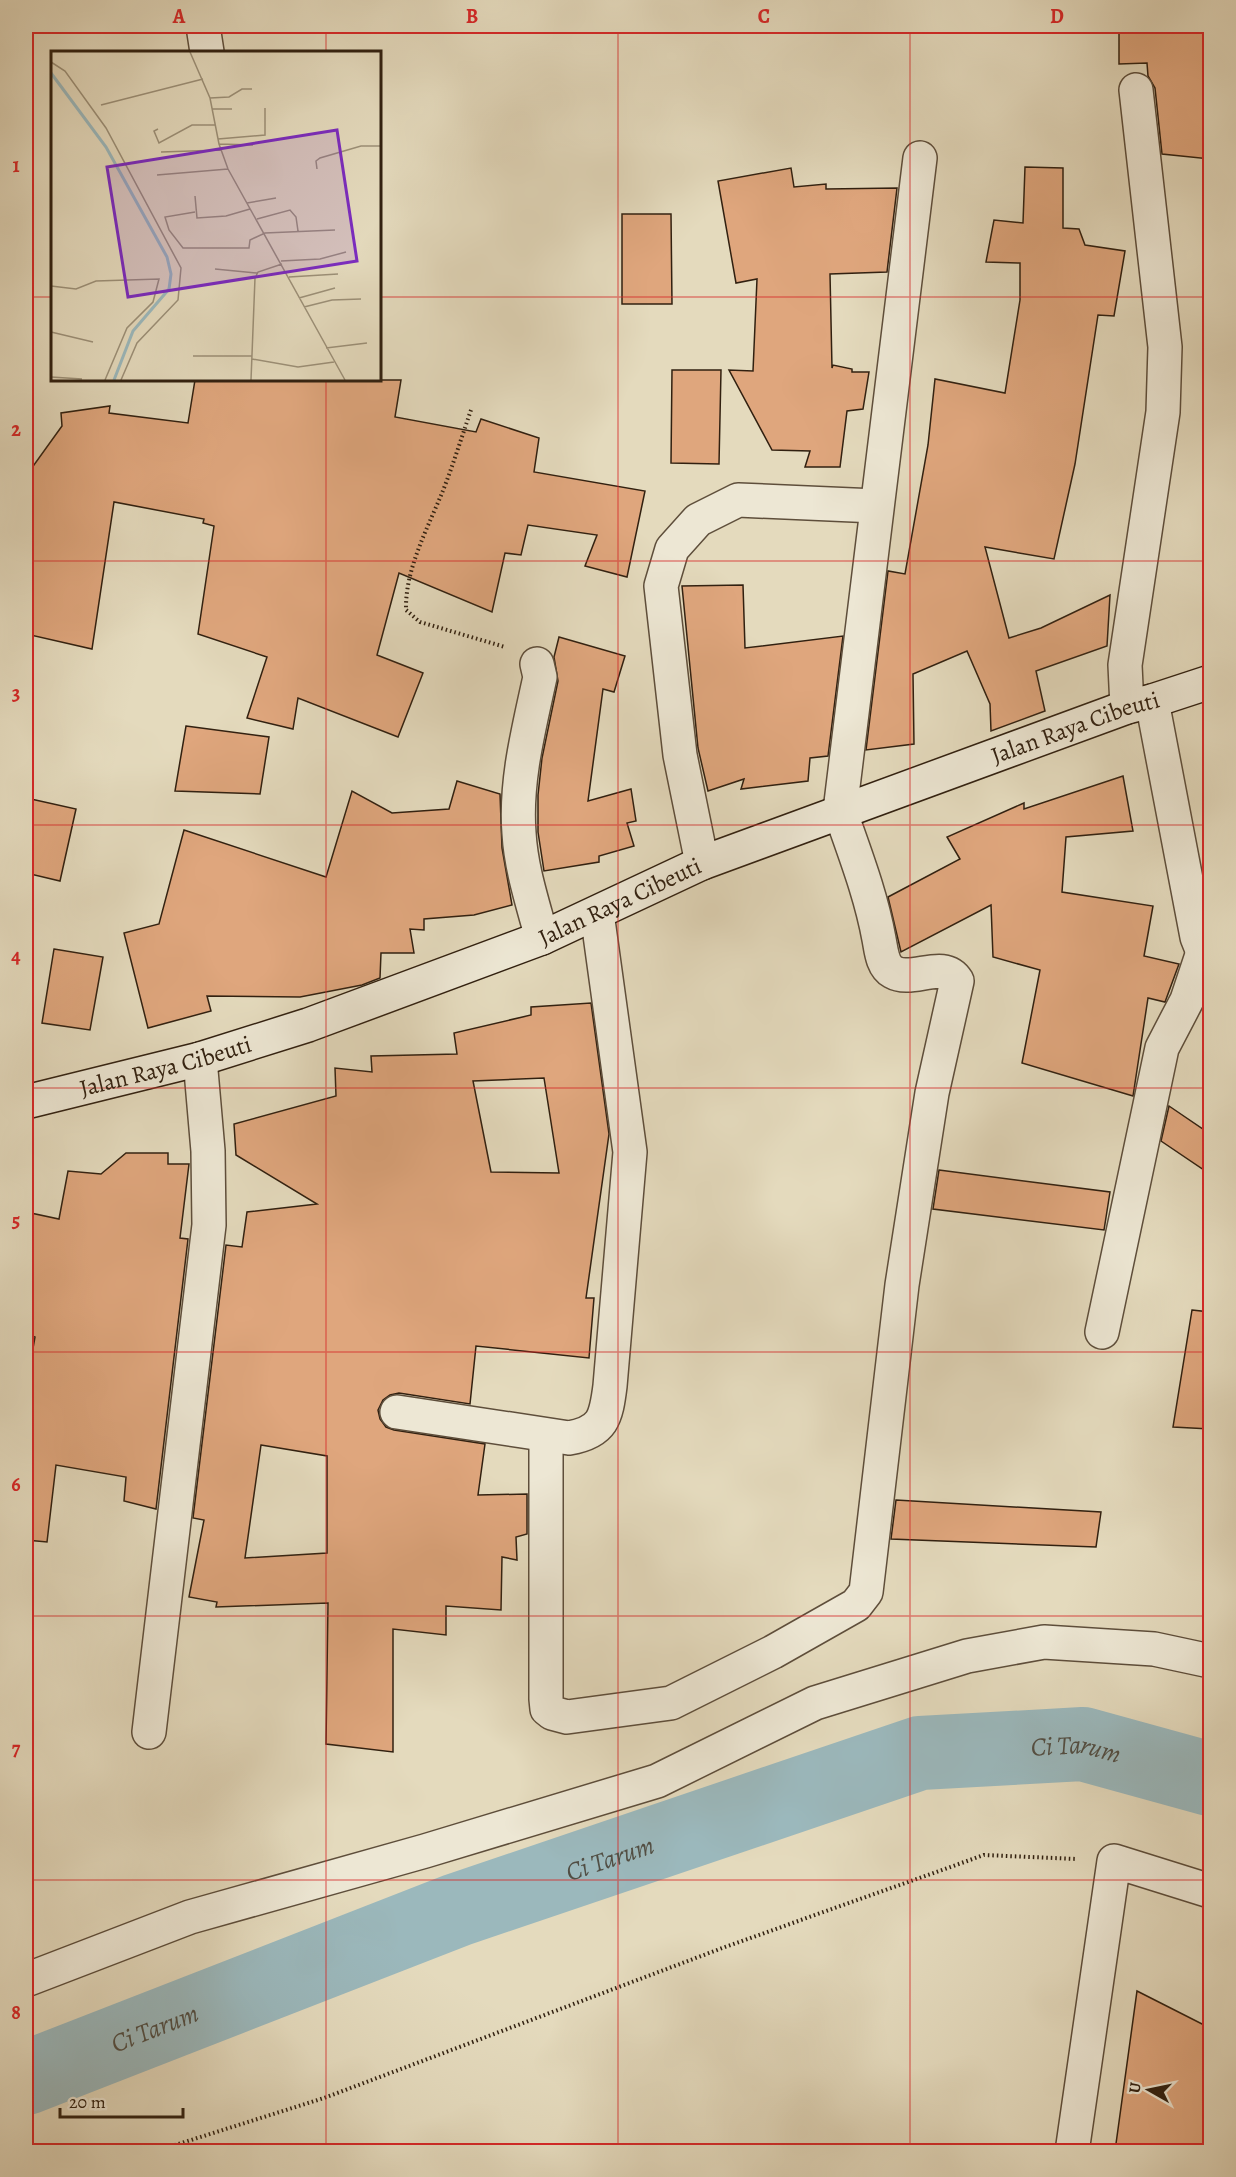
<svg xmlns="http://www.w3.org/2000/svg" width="1236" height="2177" font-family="Alegreya,serif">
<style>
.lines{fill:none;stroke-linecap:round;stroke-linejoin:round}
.river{stroke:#9bb8bc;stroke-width:74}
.building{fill:#dfa67d;stroke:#312010;stroke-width:1.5;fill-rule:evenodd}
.minor-casing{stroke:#5e4e3b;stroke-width:36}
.secondary-casing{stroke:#312010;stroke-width:36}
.path{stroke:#312010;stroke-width:4;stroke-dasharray:1.5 3;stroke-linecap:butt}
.minor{stroke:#ede7d4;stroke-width:33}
.secondary{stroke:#ede7d4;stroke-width:33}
.grid{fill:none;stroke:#d62828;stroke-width:1.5;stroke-opacity:0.55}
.labels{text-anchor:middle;stroke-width:4.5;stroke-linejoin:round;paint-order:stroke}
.street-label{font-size:24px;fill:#312010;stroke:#ede7d4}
.water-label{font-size:26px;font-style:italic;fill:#514e44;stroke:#ede7d4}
.inset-river{fill:none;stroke:#9bb8bc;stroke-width:3}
.inset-road{fill:none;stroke:#9c9078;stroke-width:1.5}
.view{fill:#7b2cbf;fill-opacity:0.15;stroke:#7b2cbf;stroke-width:3}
.inset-edge{fill:none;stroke:#312010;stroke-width:3}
.neatline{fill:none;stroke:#d62828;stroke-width:2}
.grid-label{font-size:20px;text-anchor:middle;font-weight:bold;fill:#d62828}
</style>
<rect width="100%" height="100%" fill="#e4dabd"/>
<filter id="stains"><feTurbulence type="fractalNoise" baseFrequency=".00333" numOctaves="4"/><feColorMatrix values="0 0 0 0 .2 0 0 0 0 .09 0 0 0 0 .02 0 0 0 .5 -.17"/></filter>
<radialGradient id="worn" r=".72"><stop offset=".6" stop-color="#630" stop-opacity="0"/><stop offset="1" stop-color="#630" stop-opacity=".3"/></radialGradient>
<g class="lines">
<path class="river" id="s1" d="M26,2078l431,-168 463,-157 163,-9 127,35"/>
</g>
<g class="building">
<path d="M1119,26l91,3v130l-48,-5 -7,-66 -7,-12 -1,-13 -28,1z"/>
<path d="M1025,167l38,1v60l16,1 6,16 40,6 -11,65 -16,-1 -23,149 -21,95 -69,-12 24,91 32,-10 69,-33 -3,51 -71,25 9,40 -54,20 -1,-27 -23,-53 -54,23 1,70 -48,6 22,-179 17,3 23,-129 7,-66 70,14 15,-93v-37l-34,-1 8,-42 29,3z"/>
<path d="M791,168l3,19 32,-3v5l71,-1 -10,84 -57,2 2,94 1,-3 19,4v3h17l-6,37 -16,2 -7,56h-35l5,-16 -38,-1 -43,-80 24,1 4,-92 -21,4 -18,-102z"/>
<path d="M622,214h49l1,90h-50z"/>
<path d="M672,370h49l-2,94 -48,-1z"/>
<path d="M195,380h206l-6,37 81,15 5,-13 58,19 -5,34 111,19 -18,86 -42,-11 12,-31 -69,-10 -7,30 -16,-2 -13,59 -93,-39 -22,82 46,18 -25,64 -100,-39 -5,31 -46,-11 20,-61 -69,-23 16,-108 -11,-3 1,-4 -90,-17 -22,147 -66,-15v-158l36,-50 -1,-13 49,-7 -1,7 79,10z"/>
<path d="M743,585l2,63 98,-12 -15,120 -18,2 -2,23 -67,8 3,-10 -36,12 -10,-43 -16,-162z"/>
<path d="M559,637l66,19 -11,36 -11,-3 -15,112 43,-12 5,32 -9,2 7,23 -35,10v6l-55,9 -6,-39v-37l4,-37 16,-77 -4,-24z"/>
<path d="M186,726l83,11 -9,57 -85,-3z"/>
<path d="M1123,776l10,55 -67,6 -4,55 91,14 -9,50 35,8 -14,38 -17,-4 -15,98 -111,-33 18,-93 -47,-13 -2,-52 -90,47 -13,-55 72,-38 -13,-22 77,-34v6z"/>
<path d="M457,781l43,13 2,54 10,57 -38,10 -50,4v11l-14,-1 4,24h-33l-1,25 -18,7 -62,12 -93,-1 4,15 -63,17 -24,-95 35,-9 25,-94 142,47 26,-86 40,22 57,-4z"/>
<path d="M31,799l45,10 -16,72 -34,-8v-49z"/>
<path d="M54,949l49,8 -13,73 -48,-7z"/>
<path d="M591,1003l18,131 -23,164h8l-5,60 -113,-12 -6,58 -71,-11 -9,2 -7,5 -5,10 2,9 6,8 8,3 91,14 -7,51 49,-1v40l-11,3 1,23 -15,-3 -1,53 -55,-4v29l-53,-6v123l-67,-8 2,-141 -112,4 1,-5 -28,-5 15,-77 -11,-2 33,-273 16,2 5,-35 70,-8 -81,-49 -2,-31 102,-28 -1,-28 37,4 -1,-16 86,-2 -3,-21 77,-18v-8zM544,1078l15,95 -68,-1 -18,-91zM261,1445l66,11v97l-82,5z"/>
<path d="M1169,1106l41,28v40l-49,-33z"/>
<path d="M126,1153h42v11h21l-9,74 8,1 -32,270 -32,-8 2,-24 -70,-12 -9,77 -21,-2v-152l9,-51 -9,-3v-122l33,7 9,-48 33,3z"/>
<path d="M939,1170l171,22 -6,38 -171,-21z"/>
<path d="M1192,1310l18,2v117l-37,-2z"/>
<path d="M896,1500l205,12 -5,35 -205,-8z"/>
<path d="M1137,1991l73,37v123h-95z"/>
</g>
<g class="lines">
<defs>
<g id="minor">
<path d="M203,26l4,26"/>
<path d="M537,664l3,13c-11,51 -25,104 -21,156 2,36 14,71 23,105"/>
<path d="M1152,701l45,236 6,15 7,5"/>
<path d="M1127,707l-2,-42 38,-253 2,-65 -29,-257"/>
<path d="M702,863l-22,-108 -19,-169 11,-37 26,-29 40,-20 138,6"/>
<path d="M1102,1332l60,-284 25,-48 16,-48"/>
<path d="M397,1412l172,26c34,-6 37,-20 41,-52l20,-234 -33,-239"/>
<path d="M546,1436v263l1,10 5,4 15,4 104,-14 102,-51 83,-47 10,-13 36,-307 30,-192 25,-112c-13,-22 -45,2 -64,-9 -11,-6 -12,-23 -14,-33 -8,-44 -24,-85 -39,-128l80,-653"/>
<path d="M149,1732l60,-507 -1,-74 -8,-92"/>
<path d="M26,1980l164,-63 235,-66 232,-70 158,-78 152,-47 77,-14 110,7 56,12"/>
<path d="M1072,2152l42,-291 96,30"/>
</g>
<g id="secondary">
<path id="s2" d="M26,1102l174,-43 108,-34 234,-87 160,-75 425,-156 25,-6 58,-19"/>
</g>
</defs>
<use href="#minor" class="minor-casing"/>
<use href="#secondary" class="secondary-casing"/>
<g class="path">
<path d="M471,410c-9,26 -17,52 -27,78 -15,38 -39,80 -38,122l14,12 85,25"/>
<path d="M153,2152l171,-54 401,-151 259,-92 93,4"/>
</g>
<use href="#minor" class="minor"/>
<use href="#secondary" class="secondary"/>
</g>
<path class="grid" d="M326,26v26M618,26v2126M910,26v2126M26,297h26M380,297h830M326,380v1772M26,561h1184M26,825h1184M26,1088h1184M26,1352h1184M26,1616h1184M26,1880h1184"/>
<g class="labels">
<g class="street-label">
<text dy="8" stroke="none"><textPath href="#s2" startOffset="1116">Jalan Raya Cibeuti</textPath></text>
<text dy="8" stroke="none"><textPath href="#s2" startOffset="628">Jalan Raya Cibeuti</textPath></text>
<text dy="8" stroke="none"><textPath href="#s2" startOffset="144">Jalan Raya Cibeuti</textPath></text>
</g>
<g class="water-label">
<text dy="9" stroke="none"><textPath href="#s1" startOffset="1108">Ci Tarum</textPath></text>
<text dy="9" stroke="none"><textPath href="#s1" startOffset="624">Ci Tarum</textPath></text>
<text dy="9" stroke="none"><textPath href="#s1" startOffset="138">Ci Tarum</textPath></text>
</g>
</g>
<g transform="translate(51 51)">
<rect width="330" height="330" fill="#e4dabd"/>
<path class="inset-river" d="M0,22l55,74 61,110 4,17 -2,15 -36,42 -19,49"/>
<path class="inset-road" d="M139,1l20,46 9,46 9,25 117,211M0,11l14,9 41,57 75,140 -3,32 -41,43 -16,37M159,47l19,-1 13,-8h10M50,54l102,-26M161,58h20M107,78l-4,2 5,12 33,-18h23M167,88l47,-4v-27M168,93l34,1M110,101l60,-2M266,118l-1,-8 4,-3 41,-12h20M106,124l71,-6M144,145l2,22 29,-2 24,-7M196,152l29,-5M144,161l-30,5 4,13 14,18h66l1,-8 15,-7 70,-3M206,168l33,-9 6,7 2,14M230,210l39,-2 26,-7M164,218l42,4M238,226l49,-3M0,235l25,3 20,-8 63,-2 -6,23 -26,26 -22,52M248,247l36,-10M253,256l28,-7 29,-1M0,281l42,10M275,297l41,-5M142,305h59M201,308l46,8 36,-5M0,326l31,2M200,329l4,-102 3,-6 24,-8"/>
<path class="view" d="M286,79l20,131 -229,36 -21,-130z"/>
<rect width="330" height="330" class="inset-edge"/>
</g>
<rect width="1236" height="2177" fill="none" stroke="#e4dabd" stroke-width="66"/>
<g transform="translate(1149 2090) rotate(279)" stroke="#ede7d4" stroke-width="4.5" paint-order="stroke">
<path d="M0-4.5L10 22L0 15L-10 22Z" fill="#312010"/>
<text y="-9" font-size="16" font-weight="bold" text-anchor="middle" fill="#312010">U</text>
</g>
<path d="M60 2108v9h123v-9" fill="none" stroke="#312010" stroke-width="3"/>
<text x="69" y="2108" font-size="18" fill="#312010" stroke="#ede7d4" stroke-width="4.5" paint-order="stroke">20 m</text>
<rect x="33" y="33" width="1170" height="2111" class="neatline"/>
<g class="grid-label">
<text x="179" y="23">A</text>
<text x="472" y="23">B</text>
<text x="764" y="23">C</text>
<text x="1057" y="23">D</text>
<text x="16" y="172">1</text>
<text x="16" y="436">2</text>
<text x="16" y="700">3</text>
<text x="16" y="963">4</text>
<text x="16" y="1227">5</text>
<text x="16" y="1491">6</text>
<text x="16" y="1755">7</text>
<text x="16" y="2019">8</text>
</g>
<rect width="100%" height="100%" filter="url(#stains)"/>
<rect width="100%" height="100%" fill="url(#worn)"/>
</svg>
